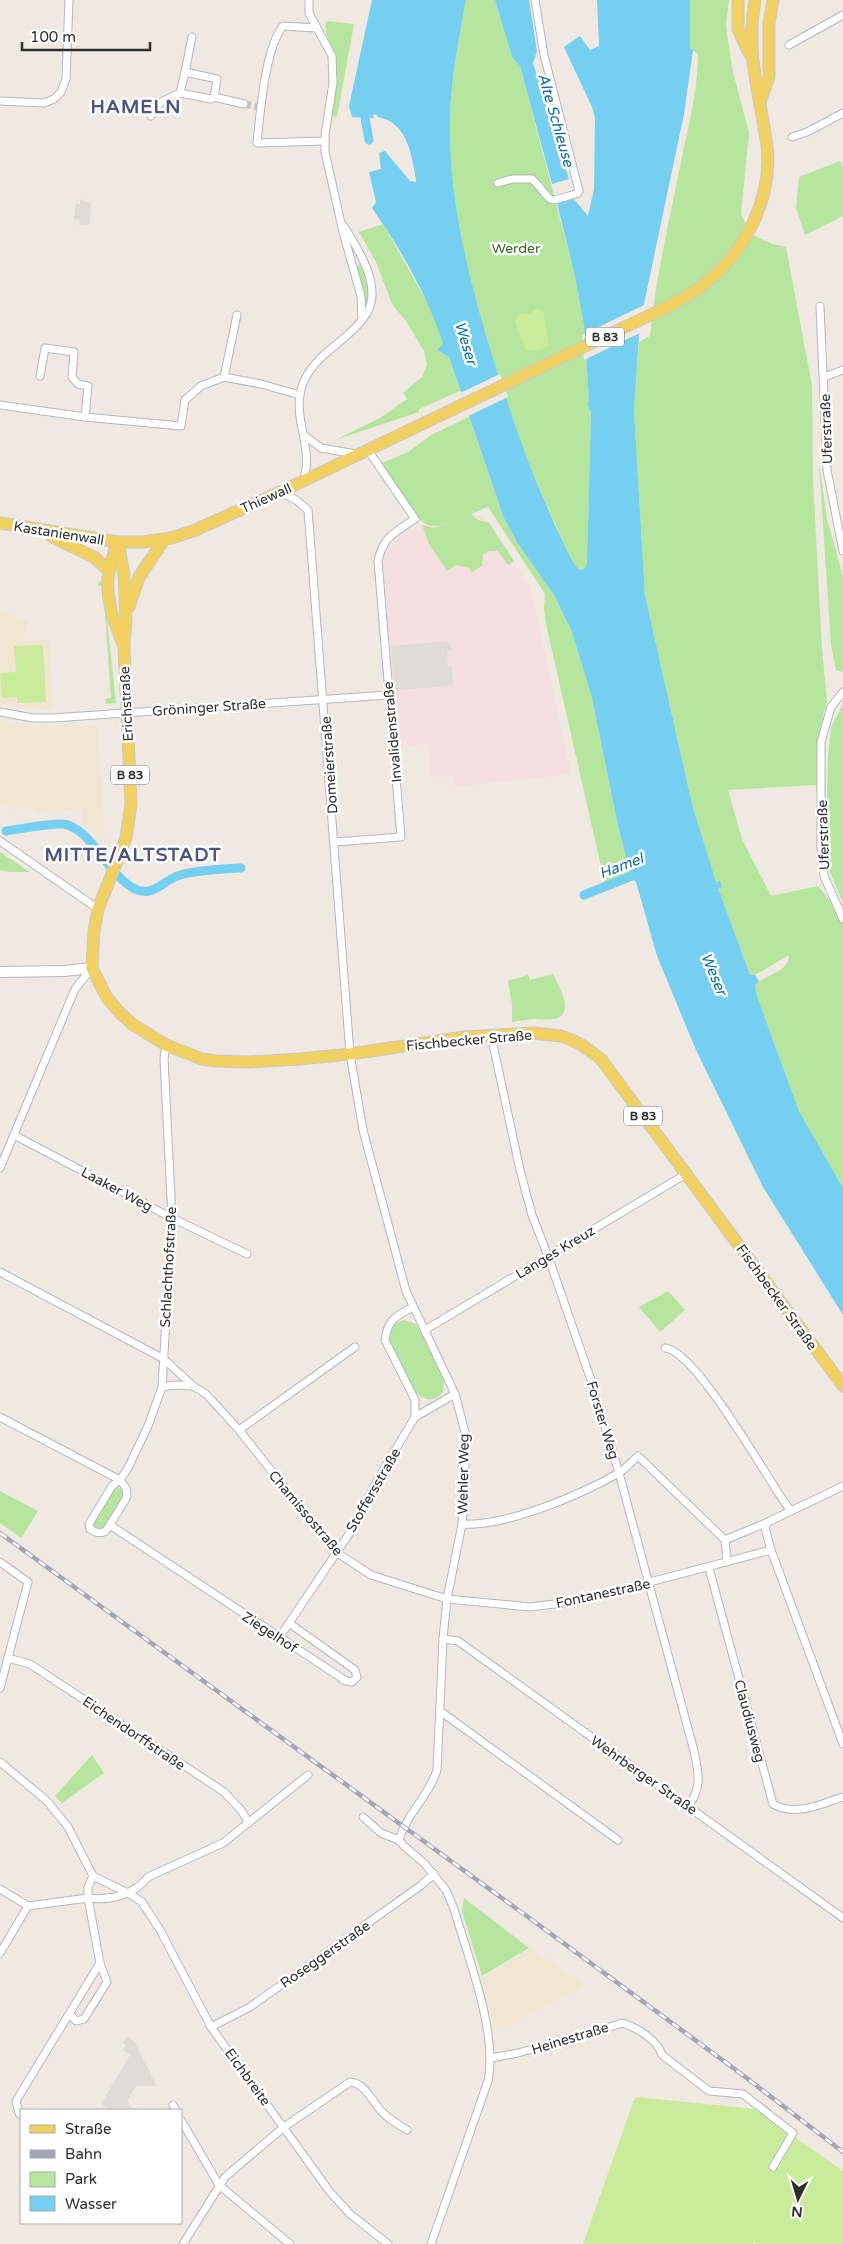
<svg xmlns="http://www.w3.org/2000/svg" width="843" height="2244" font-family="'Varela Round',sans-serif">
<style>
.education{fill:#f0e6d1}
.medical{fill:#f5dfe0}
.green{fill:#b6e59e}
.pitch{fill:#c9ec9a}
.plaza{fill:#dfdcd8}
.water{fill:#75cff0}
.pier{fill:#efe9e1}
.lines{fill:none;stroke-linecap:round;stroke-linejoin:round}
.canal{stroke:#75cff0;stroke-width:9}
.street-tunnel{stroke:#c8c4bd;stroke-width:7;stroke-dasharray:7 3.5;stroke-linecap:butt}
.street-casing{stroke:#b4b7c1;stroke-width:9}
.secondary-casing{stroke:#b4b7c1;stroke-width:12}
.primary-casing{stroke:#c9c9c9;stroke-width:13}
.street{stroke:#fff;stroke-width:7}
.secondary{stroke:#fff;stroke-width:10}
.primary{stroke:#f2d163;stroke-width:11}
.rail-casing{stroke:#a3a6b8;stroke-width:4.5}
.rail{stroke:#fff;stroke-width:2.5;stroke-dasharray:8;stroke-linecap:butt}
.labels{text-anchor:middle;stroke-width:5;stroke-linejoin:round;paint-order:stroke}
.shield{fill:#fff;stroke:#6d6d6d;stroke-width:1}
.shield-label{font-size:12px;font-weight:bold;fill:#2e2e2e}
.park-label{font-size:14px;fill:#2c6e1b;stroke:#fff}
.street-label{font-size:14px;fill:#2e2e2e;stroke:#fff}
.water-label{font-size:15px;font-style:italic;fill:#0d6fa3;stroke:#fff}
.district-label{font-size:19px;font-weight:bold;letter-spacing:1px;fill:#4d5680;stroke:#fff}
</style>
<rect width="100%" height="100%" fill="#efe9e1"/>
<g class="education">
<path d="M0,609l29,12 -7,20 27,-1 4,70 -27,-1 -26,-5z"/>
<path d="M0,719l33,8 64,-1 8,114h-8l-1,-14 -13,1 -1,-18 -45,4 -1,-6 -30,2 -1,-4 -5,1z"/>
<path d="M531,1948l54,38 -88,47 -15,-54z"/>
</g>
<path class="medical" d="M465,507l25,16 41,66 40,185 -117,13 -1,-11 -22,1 -3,-33 -33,3 -13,-189 9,-13 18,-15z"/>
<g class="green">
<path d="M466,0h29l17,57 8,9 54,206 10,53 5,76 -2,2 4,10 -4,149 -2,6 -6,2c-11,-13 -17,-31 -24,-47 -14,-30 -27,-59 -38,-90 -33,-98 -70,-213 -67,-317 1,-39 9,-77 16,-116z"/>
<path d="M690,0h39l-3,26 6,42 17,65 -8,81 10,20 21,10 14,3 26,139 1,95 9,167 5,53 -7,28 -3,56 -89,5 14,49 29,57 47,-10 17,21 8,17v264l-44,-77 -41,-112 -3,-14c10,-11 33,-11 34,-30l-34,20h-5l-30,-82 -2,-5 4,-1 -6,-4 -24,-79 -47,-209 -11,-185 5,-68 11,-6c6,-62 21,-123 33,-184 7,-32 15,-65 15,-98l-8,-6z"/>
<path d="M326,21l28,3 -17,93 -6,-1c3,-19 7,-39 4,-58 -2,-14 -12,-23 -9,-37z"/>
<path d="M840,161l3,6v49l-38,19 -9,-27 3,-31z"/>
<path d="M383,224l53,94 8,27 -7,5 12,7 11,34 -41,18v3l-84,28 45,-22 27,-19 -4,-6 19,-16 5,-12 -3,-14 -18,-30 -14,-17 -16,-42 -17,-30z"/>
<path d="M360,264c12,11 10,36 4,49l-9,-45z"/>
<path d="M469,417l34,99 15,28 36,51 18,37 20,66 26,128 13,45v3l-26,10 -59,-260 -2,-16 1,-14 -57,-87c-13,5 -42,19 -54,19 -20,1 -43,-48 -52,-63l26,-11 23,-17z"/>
<path d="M819,463l8,56 16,57v96l-7,-2 -5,-25z"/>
<path d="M471,514l7,6 11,3 25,38 -6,4 -10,-14h-9l-6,4 -1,11 -10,6 -3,-4 -13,-3 -9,6 -18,-27 -7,-19 12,3z"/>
<path d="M103,581l13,122 -10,1 -1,-5 6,-1 -8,-112h-5l1,-4z"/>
<path d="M843,704v199l-15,-36 -2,-26 2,-85 3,-29z"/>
<path d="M0,852l30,20h-21l-9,-2z"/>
<path d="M553,974c4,9 11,20 12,30 2,20 -21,15 -33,15 -7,1 -14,2 -20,3v-18l-4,-23 20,-6 2,5z"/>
<path d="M668,1291l17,19 -25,22 -21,-25z"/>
<path d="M403,1320l11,3 4,3 26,53 -1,13c-26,29 -46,-35 -54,-53l3,-13z"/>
<path d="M117,1487l7,4 1,3 -20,34 -3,2 -7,-1 -2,-7 21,-33z"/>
<path d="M0,1491l38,20 -17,27 -21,-15z"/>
<path d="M92,1755l12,18 -42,30 -7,-7z"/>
<path d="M464,1898l65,50 -47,28 -20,-65z"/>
</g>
<g class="pitch">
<path d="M534,309l9,1 6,35 -8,5 -15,1 -11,-29 4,-9 12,1z"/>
<path d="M43,645l3,57 -29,1v-6l-15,1 -2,-25 16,-1 -2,-26z"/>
<path d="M635,2097l120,12 88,62v73h-85l-5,-3v3h-170z"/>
</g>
<g class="plaza">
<path d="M80,199l11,4 -1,21 -11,1 1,-5 -6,-1 2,-16 4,1z"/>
<path d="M447,641l6,9 -6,1 1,16h4l1,19 -59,4 -3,-44z"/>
<path d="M127,2037l7,4 23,45h-21l-9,15 6,9h-28l1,-2 -5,-4 29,-49 -7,-5 3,-5 -3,-2z"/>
</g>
<g class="water">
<path d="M372,0h94c-7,39 -15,77 -16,116 -3,105 35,222 69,320 10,31 24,61 37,91 7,14 13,31 23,43l6,-2 2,-6 4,-149 -4,-10 2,-2 -5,-76 -10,-53 -17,-69 17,-4 14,17 6,-27 1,-71 -3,-11 -28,-60 16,-11 10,14 9,-4 -2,-46h93v48l3,2 -9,64 -40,190 -5,33 -5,73 11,185 47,209 24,78 4,-1 2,6 -4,2 2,4 30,82h5l4,6 -4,4 3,14 41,112 44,77v127l-80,-128 -67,-137 -39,-94 -21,-74 -5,-6 -13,-50 -26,-128 -20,-66 -18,-37 -36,-51 -15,-28 -54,-159 -12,-7 6,-6c-14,-46 -43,-96 -71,-136l4,-6 -7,-30 12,-3 -2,-16 6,-2 25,30 6,1v-3c-5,-25 -8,-56 -38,-62l-2,-3 -3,1 1,3 -22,-1 -3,-11z"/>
<path d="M495,0h34l8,51 -4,12 36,116 -17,5 -32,-118 -8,-9z"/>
</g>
<g class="pier">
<path d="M646,304l-4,28 -58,28 -2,-25z"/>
<path d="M500,374l8,23 -42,20 -8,-23z"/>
</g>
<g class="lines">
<g class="canal">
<path d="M366,108l-1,10 4,22"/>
<path d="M6,831c15,-2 43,-8 57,-7 28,3 45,52 72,65 18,9 30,-10 45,-14 19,-5 41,-6 61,-7"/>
<path d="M584,895l58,-23"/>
</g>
<path class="street-tunnel" d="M244,104l14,3"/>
<defs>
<g id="street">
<path d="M309,0v13l23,43 1,27 -8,52v17l18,80 18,64 1,23"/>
<path d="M316,28l-33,-2c-18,22 -23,88 -26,117l68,-2"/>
<path d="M789,45l54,-30"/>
<path d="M185,72l7,-35"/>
<path d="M214,97l-3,2 -31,-6 5,-21 32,7 -3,18 30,7"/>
<path d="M0,101l44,2 10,-4 7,-7 5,-13 3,-79"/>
<path d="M151,116l10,-14 19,-9"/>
<path d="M792,137l15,-5 36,-19"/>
<path d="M498,183l14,-4h20c23,22 10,26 46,14l1,-2 -35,-136 -9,-55"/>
<path d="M820,306l7,164 16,81"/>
<path d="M40,376l5,-28 29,4 -2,25 6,7 10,2 -3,31"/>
<path d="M224,377l37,7 39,11"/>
<path d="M224,377l13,-62"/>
<path d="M824,377l19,-7"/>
<path d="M0,405l85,12 96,9 4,-26 16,-14 23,-9"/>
<path d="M304,435l17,13 35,6"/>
<path d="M303,481c11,-29 -8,-58 -3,-87 3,-17 13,-29 26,-41 14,-12 31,-24 41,-40 16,-27 -10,-66 -24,-88"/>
<path d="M280,492l16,8 12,10 42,544 13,76 43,161 49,103 10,38v53l-3,39 -15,75 -4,40 -6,131c-8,26 -30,43 -38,70"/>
<path d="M843,692l-12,15 -10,35v104l3,30 19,43"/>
<path d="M0,712l33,6h20l335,-23"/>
<path d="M0,841l98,68"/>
<path d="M335,842l66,-5 -23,-276c5,-24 17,-29 37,-42l-47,-69"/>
<path d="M491,1035l29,135 12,45 16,41 43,124 28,93 75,278c5,24 8,34 -5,55"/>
<path d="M14,1135l158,83 75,36"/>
<path d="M0,1168l75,-179 17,-21"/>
<path d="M0,1272l164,87 29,27 13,8 33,36 97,122 35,23 76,24 83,8 48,-6 193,-51"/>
<path d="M413,1307c-18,10 -25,12 -28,33l30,60v17l40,-23"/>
<path d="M425,1330l261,-156"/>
<path d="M665,1348c32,3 103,133 125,162"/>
<path d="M162,1387l13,-2 18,1"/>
<path d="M0,1417l120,63 6,8 1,9 -21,34c-6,3 -10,2 -16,-2l-1,-5 23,-38 8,-6 8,-12 20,-42 14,-39 10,-169 -8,-159 2,-14"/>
<path d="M239,1430l116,-83"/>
<path d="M843,1486l-75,36 -3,6 6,22 72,194"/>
<path d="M462,1524c43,3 118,-29 155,-50 8,-4 14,-12 21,-18l87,84"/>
<path d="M110,1525l236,156 6,1 5,-5 -2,-7 -66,-47"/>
<path d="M0,1562l28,20 -28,106"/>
<path d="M727,1562l-2,-22 43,-18"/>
<path d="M709,1568l64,236c23,13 47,0 70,-7"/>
<path d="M279,1638l72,-107 27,-52 37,-62"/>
<path d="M443,1639l15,2 385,277"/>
<path d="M8,1658l22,6 194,128 17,18 8,13"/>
<path d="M440,1711l178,129"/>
<path d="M0,1762l47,39 21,26 25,49 37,18 12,8 18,28 51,97 119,165 20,22 38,30"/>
<path d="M363,1817l18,16 18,7 5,6 20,17 22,27 8,19c14,48 44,124 34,172l-57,163"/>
<path d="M0,1889l28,17 60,-8v-11l5,-11"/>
<path d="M0,1953l28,-47"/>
<path d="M70,2014l6,7 8,-2 23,-37 -7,-19 -12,-65c22,3 46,-3 60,-21l75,-34 85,-68"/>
<path d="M211,2027l39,-20 170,-121 14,-12"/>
<path d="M491,2058l27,-5 105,-30c14,5 35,17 39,32l47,36 34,3 50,39 -20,34"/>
<path d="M173,2105l3,5"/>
<path d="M21,2115l-2,-2 -3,-12 84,-138"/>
<path d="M181,2120l38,65 71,59"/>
<path d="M183,2244l42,-67 59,-50 66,-45c16,1 23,22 34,32 7,6 15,11 23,16"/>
</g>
<path id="secondary" d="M0,972l64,-1 28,-3"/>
<g id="primary">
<path d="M738,0v29l11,24"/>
<path d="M760,102l9,-25v-55l4,-22"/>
<path d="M0,523l118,19h25l28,-4 22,-7 87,-39 391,-187c10,-6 22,-12 32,-20 41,-31 70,-86 64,-139 -7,-53 -22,-91 -12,-146"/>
<path d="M52,537l42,20 15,14"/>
<path d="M118,542l6,33 2,43 -2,28 7,158 -5,34 -28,71 -4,22 -2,37 14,28 12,15 14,13 34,21 36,14 15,2 31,1 51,-3 51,-5 115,-17 68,-4 28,3 11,4 10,5 19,14 242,327"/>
<path d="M117,544c-3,9 -6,18 -8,27 -5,24 5,51 14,73"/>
<path d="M129,607l10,-30 25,-37"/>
</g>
</defs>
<use href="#street" class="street-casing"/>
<use href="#secondary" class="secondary-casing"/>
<use href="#primary" class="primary-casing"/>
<use href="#street" class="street"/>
<use href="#secondary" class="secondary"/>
<use href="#primary" class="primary"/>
<defs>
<path id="rail" d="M0,1533l528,384 212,156 103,79"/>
</defs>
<use href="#rail" class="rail-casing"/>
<use href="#rail" class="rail"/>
</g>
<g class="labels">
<g class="shield">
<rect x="586" y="327.5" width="38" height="19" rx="4"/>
<rect x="111" y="765.5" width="38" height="19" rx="4"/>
<rect x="624" y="1106.5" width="38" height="19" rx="4"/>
</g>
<g class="shield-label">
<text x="605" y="341">B 83</text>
<text x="130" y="779">B 83</text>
<text x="643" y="1120">B 83</text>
</g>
<g class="park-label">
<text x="516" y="253">Werder</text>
</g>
<g class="street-label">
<text transform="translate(826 429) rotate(-92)" y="5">Uferstraße</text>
<text transform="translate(266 498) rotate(-24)" y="5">Thiewall</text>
<text transform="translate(59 533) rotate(9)" y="5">Kastanienwall</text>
<text transform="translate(126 704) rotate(-93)" y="5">Erichstraße</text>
<text transform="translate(209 707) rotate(-4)" y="5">Gröninger Straße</text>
<text transform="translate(392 732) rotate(-95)" y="5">Invalidenstraße</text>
<text transform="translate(329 765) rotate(-94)" y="5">Domeierstraße</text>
<text transform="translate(823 835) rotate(-92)" y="5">Uferstraße</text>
<text transform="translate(469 1040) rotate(-5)" y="5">Fischbecker Straße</text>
<text transform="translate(117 1189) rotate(28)" y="5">Laaker Weg</text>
<text transform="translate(555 1252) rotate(-31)" y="5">Langes Kreuz</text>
<text transform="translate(168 1267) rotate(-87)" y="5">Schlachthofstraße</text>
<text transform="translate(777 1297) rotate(54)" y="5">Fischbecker Straße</text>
<text transform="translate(603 1420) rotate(73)" y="5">Forster Weg</text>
<text transform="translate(463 1474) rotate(-89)" y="5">Wehler Weg</text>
<text transform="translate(373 1490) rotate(-60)" y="5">Stoffersstraße</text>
<text transform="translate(306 1513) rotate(50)" y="5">Chamissostraße</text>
<text transform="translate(603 1593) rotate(-12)" y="5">Fontanestraße</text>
<text transform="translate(270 1632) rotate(33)" y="5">Ziegelhof</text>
<text transform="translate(750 1721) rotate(75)" y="5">Claudiusweg</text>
<text transform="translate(134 1733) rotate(34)" y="5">Eichendorffstraße</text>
<text transform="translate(644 1775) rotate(35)" y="5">Wehrberger Straße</text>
<text transform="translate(325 1954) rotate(-35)" y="5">Roseggerstraße</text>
<text transform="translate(570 2038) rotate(-17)" y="5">Heinestraße</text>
<text transform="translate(248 2077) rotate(54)" y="5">Eichbreite</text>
</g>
<g class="water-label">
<text transform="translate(556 120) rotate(74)" y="5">Alte Schleuse</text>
<text transform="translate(466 343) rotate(73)" y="5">Weser</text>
<text transform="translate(621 866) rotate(-21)" y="5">Hamel</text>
<text transform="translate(714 974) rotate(67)" y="5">Weser</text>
</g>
<g class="district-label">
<text x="136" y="113">HAMELN</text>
<text x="133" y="861">MITTE/ALTSTADT</text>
</g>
</g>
<rect x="20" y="2109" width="162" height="115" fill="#ffffff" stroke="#ababab"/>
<rect x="30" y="2125" width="25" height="8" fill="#f2d163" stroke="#ababab"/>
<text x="65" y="2134" font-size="15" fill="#2e2e2e">Straße</text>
<rect x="30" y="2150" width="25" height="8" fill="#a3a6b8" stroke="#ababab"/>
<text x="65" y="2159" font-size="15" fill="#2e2e2e">Bahn</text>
<rect x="30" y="2172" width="25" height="15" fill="#b6e59e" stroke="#ababab"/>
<text x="65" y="2184" font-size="15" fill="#2e2e2e">Park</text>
<rect x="30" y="2196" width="25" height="15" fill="#75cff0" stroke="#ababab"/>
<text x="65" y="2209" font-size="15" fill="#2e2e2e">Wasser</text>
<g transform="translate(798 2199) rotate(185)" stroke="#ffffff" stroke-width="4" paint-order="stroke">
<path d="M0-4L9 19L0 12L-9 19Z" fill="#2e2e2e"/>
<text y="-8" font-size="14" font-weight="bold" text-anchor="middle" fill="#2e2e2e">N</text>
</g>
<path d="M22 42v8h128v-8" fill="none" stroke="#2e2e2e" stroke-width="2.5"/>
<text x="30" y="42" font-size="15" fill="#2e2e2e" stroke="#ffffff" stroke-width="4" paint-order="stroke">100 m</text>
</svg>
